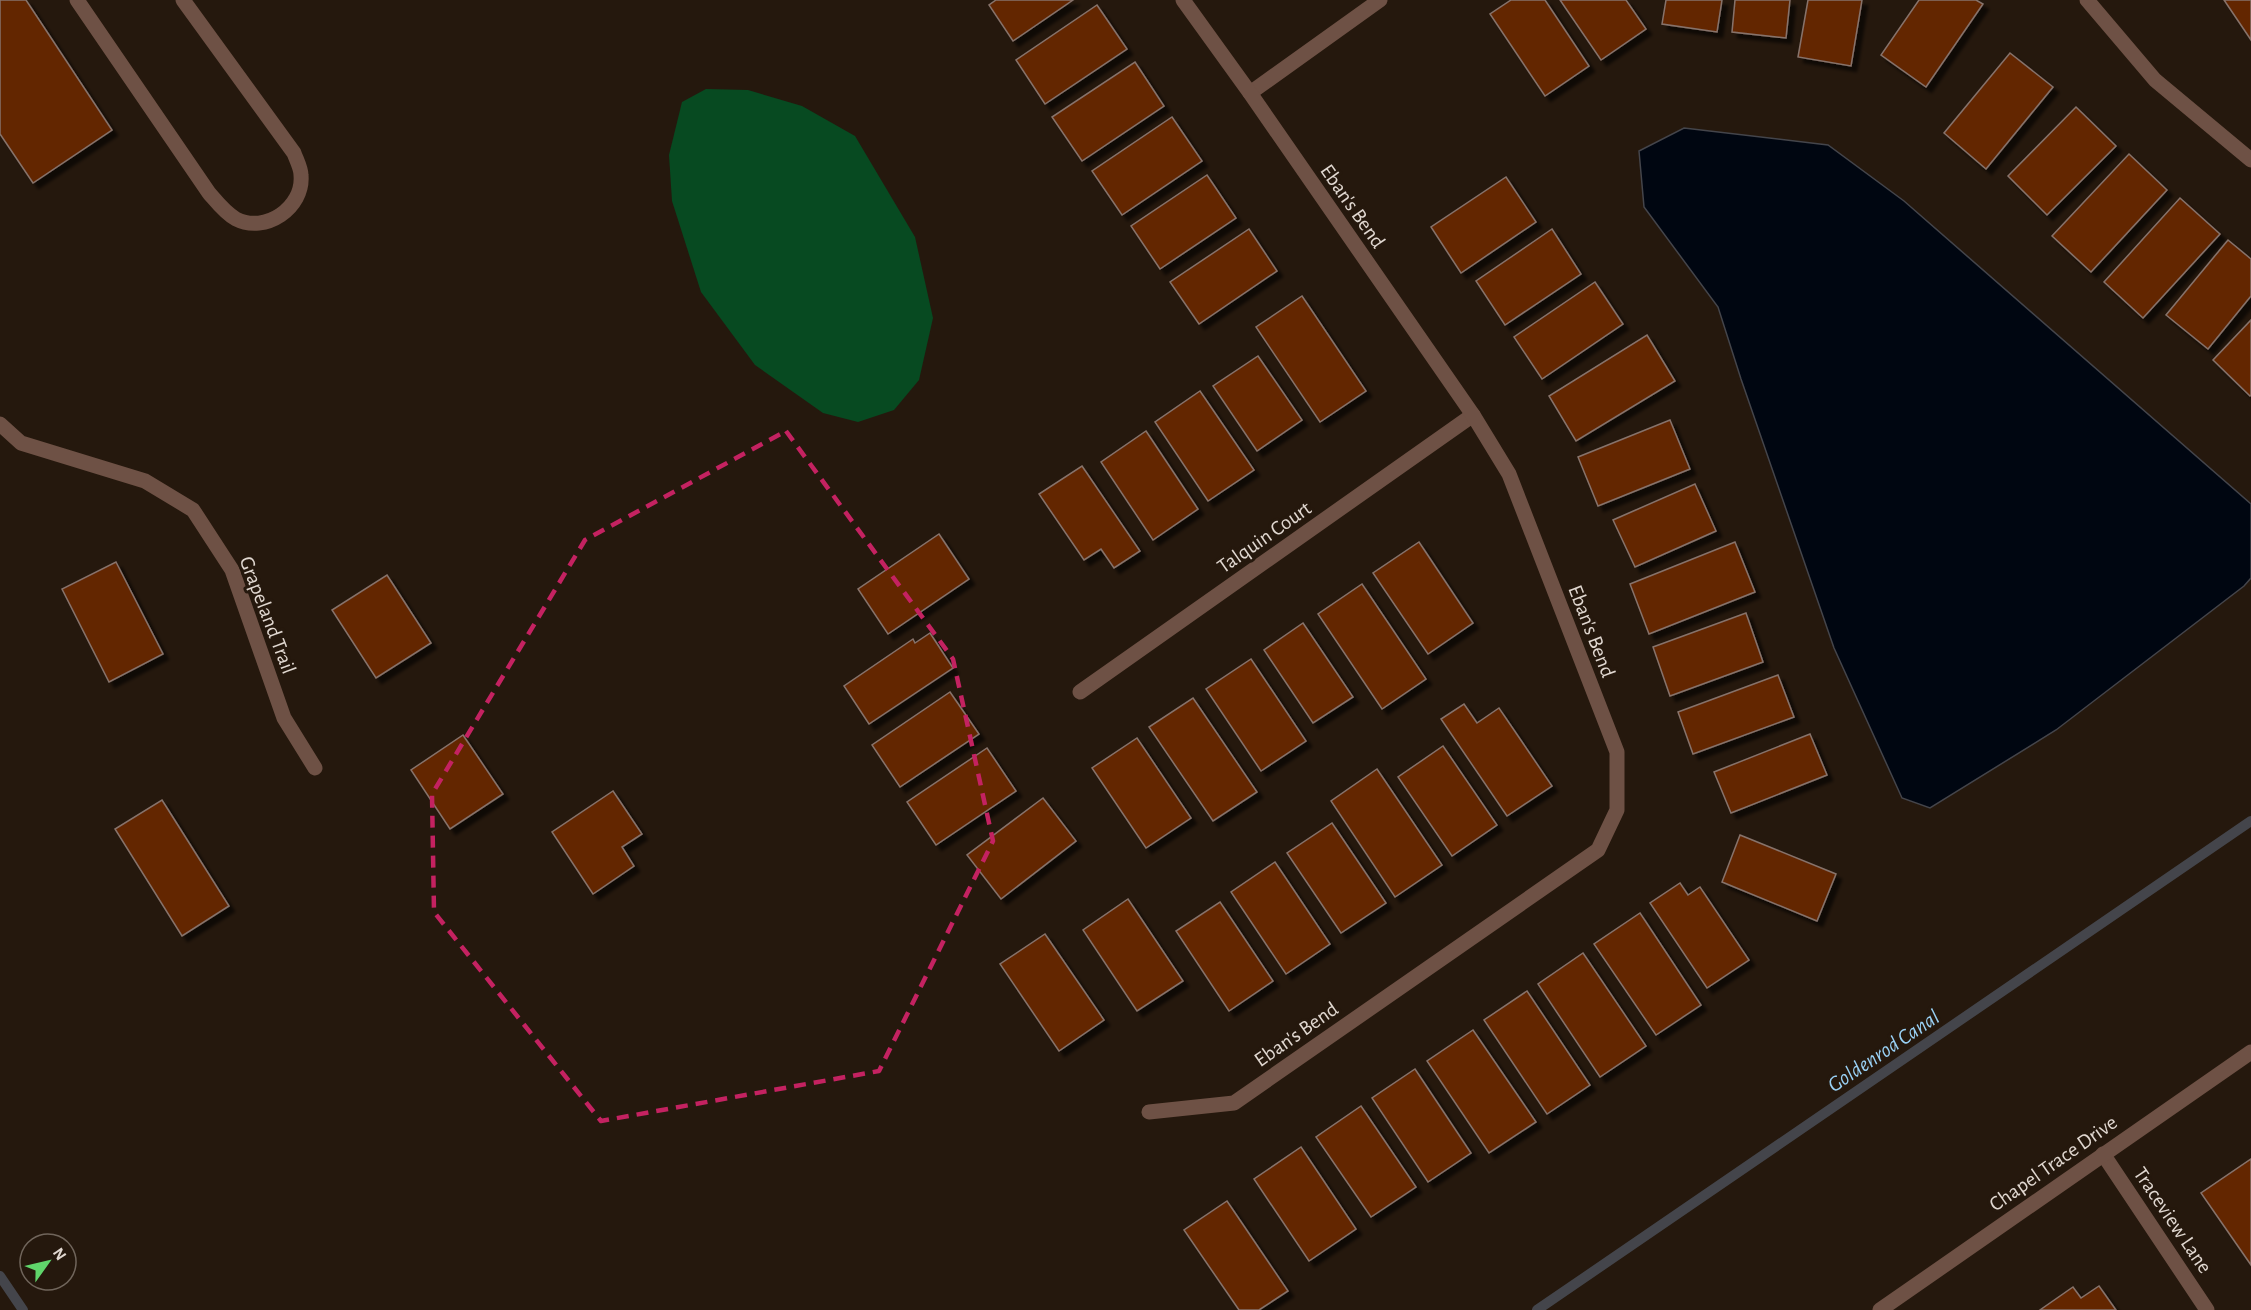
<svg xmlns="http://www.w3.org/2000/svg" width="2251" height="1310" font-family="'Alegreya Sans',sans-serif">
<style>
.green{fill:#074a21}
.water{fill:#000611;stroke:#44454b;stroke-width:1.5}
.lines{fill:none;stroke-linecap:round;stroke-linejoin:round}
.stream{stroke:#44454b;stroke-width:10}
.building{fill:#632705;stroke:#87736b;stroke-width:1.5;filter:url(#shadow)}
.service{stroke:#6e5145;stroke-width:15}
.minor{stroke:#6e5145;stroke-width:15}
.marked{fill:none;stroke:#c42261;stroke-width:4.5;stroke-dasharray:12 8;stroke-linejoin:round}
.labels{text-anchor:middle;stroke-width:6;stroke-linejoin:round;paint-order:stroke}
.street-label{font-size:21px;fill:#e1d8d1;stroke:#25180d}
.water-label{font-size:22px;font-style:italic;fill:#99d0f4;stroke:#25180d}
</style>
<defs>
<filter id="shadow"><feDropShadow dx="5.5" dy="5.5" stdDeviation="1.5" flood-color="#0009"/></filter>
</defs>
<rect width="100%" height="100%" fill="#25180d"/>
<path class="green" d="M706,89l42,1 54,16 53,30 60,101 18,81 -14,62 -25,30 -36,12 -35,-9 -68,-48 -54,-73 -29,-91 -3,-46 13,-53z"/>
<path class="water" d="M1684,128l144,17 76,56 347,303v74l-7,8 -188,144 -126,78 -28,-10 -68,-150 -93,-269 -23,-72 -74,-100 -5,-56z"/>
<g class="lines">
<g class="stream">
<path d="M0,1276l23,34"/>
<path d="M1537,1310l714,-489"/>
</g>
</g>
<g class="building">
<path d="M0,0h26l86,130 -79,53 -33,-49z"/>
<path d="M996,0h77l-60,41 -24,-36z"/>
<path d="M1511,0h34l44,66 -44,30 -55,-82z"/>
<path d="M1560,0h66l20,29 -45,31z"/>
<path d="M1666,0h56l-5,32 -55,-8z"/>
<path d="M1735,0h55l-4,38 -54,-6z"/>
<path d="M1808,0h54l-11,66 -53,-9z"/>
<path d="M1919,0h57l7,4 -57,83 -45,-32z"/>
<path d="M2224,0h27v40z"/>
<path d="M1097,5l30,44 -82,55 -29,-44z"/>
<path d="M2010,53l43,34 -67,82 -42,-36z"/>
<path d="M1135,62l29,44 -82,55 -30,-44z"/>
<path d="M2076,107l40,39 -69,69 -39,-39z"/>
<path d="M1172,117l30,44 -80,54 -30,-44z"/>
<path d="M2129,154l38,36 -76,82 -39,-36z"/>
<path d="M1207,175l29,43 -76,51 -29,-43z"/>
<path d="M1506,177l30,45 -75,51 -30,-46z"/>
<path d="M2180,198l40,36 -77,84 -39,-36z"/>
<path d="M1249,229l28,42 -78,53 -29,-42z"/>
<path d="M1552,229l29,45 -76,51 -29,-44z"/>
<path d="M2228,240l23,19v37l-43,53 -42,-34z"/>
<path d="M1595,282l28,42 -81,55 -28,-42z"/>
<path d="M1302,296l64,95 -46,31 -64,-95z"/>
<path d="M2251,320v75l-1,1 -37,-36z"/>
<path d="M1647,335l28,46 -99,60 -27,-45z"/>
<path d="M1258,356l44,64 -45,31 -44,-65z"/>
<path d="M1200,391l54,79 -46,31 -53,-79z"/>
<path d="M1670,420l20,49 -92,37 -20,-49z"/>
<path d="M1146,431l52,78 -45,31 -52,-78z"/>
<path d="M1082,466l58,85 -26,17 -13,-19 -17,11 -45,-66z"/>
<path d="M1695,484l21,47 -81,36 -22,-47z"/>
<path d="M939,534l30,45 -81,55 -30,-45z"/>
<path d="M1419,542l54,81 -45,31 -55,-81z"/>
<path d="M1735,542l20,50 -106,42 -19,-50z"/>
<path d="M116,562l47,92 -54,28 -47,-93z"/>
<path d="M387,575l44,68 -55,35 -44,-68z"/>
<path d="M1362,584l64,95 -44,30 -64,-95z"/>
<path d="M1746,613l17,49 -93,34 -17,-49z"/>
<path d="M1303,623l50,74 -40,26 -49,-73z"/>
<path d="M930,633l23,35 -84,56 -25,-38 69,-47 2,4z"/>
<path d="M1251,659l55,82 -45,30 -55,-82z"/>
<path d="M1778,675l16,42 -101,37 -15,-42z"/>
<path d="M950,692l29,42 -79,53 -28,-42z"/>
<path d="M1193,698l64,94 -44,29 -64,-94z"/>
<path d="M1464,704l13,19 22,-15 53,78 -45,30 -66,-97z"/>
<path d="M1810,734l17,41 -96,38 -17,-41z"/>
<path d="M463,735l40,59 -53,35 -39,-59z"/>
<path d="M1137,738l54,80 -45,30 -54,-80z"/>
<path d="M1443,746l54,79 -45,31 -54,-79z"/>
<path d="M987,748l29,43 -80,54 -29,-43z"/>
<path d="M1377,769l65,96 -47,32 -64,-96z"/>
<path d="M613,791l29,43 -20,13 12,19 -41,28 -41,-62z"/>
<path d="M1043,798l33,43 -75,58 -34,-44z"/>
<path d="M162,800l67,106 -47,30 -67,-107z"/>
<path d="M1332,823l54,80 -45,30 -54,-80z"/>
<path d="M1740,835l96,39 -19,47 -95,-39z"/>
<path d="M1275,862l55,82 -44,30 -55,-82z"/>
<path d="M1680,883l8,12 12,-8 49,73 -42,28 -57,-85z"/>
<path d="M1128,899l55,82 -46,30 -54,-81z"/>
<path d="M1220,902l53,79 -44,30 -53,-80z"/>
<path d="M1640,913l61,92 -45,30 -62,-91z"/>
<path d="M1045,934l59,86 -45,31 -59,-87z"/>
<path d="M1583,953l63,93 -46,31 -62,-93z"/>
<path d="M1527,991l63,94 -43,29 -63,-94z"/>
<path d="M1473,1030l63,92 -47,31 -62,-92z"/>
<path d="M1415,1069l56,84 -43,29 -56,-84z"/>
<path d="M1361,1106l55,81 -45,30 -55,-80z"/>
<path d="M1301,1147l55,82 -47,32 -55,-82z"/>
<path d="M2251,1159v106l-50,-72z"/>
<path d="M1227,1201l61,90 -29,19h-20l-55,-80z"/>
<path d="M2099,1286l17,24h-76l33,-23 8,11z"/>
</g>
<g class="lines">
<g class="service">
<path d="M77,0l132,193c7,8 16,20 27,26 29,15 68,-11 65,-44 0,-7 -5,-16 -7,-22l-111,-153"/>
<path d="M2103,1154l104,156"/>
<path d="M1880,1310l371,-258"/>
</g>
<g class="minor">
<path d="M2087,0l68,80 96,80"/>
<path d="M1250,93l130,-93"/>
<path d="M0,424l21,19 124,38 48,29 39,60 52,148 31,50"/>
<path d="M1080,692l393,-277"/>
<path d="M1149,1112l85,-9 364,-253 19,-40v-58l-108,-278 -36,-59 -223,-322 -67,-93"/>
</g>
</g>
<path class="marked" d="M786,431l167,228 40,182 -114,230 -278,50 -167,-209 -2,-118 153,-254z"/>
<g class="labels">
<g class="street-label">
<text transform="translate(1353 206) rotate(55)" y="7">Eban's Bend</text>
<text transform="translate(1264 537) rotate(-35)" y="7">Talquin Court</text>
<text transform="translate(268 615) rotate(69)" y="7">Grapeland Trail</text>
<text transform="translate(1592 631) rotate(69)" y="7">Eban's Bend</text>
<text transform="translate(1296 1034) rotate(-35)" y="7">Eban's Bend</text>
<text transform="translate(2053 1163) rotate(-35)" y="7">Chapel Trace Drive</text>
<text transform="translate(2173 1220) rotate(56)" y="7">Traceview Lane</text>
</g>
<g class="water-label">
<text transform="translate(1883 1050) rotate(-34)" y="8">Goldenrod Canal</text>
</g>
</g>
<g transform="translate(48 1262) rotate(56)"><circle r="28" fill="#25180d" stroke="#70655b" stroke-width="1.5"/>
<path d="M0-4.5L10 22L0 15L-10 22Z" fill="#60d56b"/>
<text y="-9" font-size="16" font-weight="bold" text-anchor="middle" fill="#e1d8d1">N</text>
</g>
</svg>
